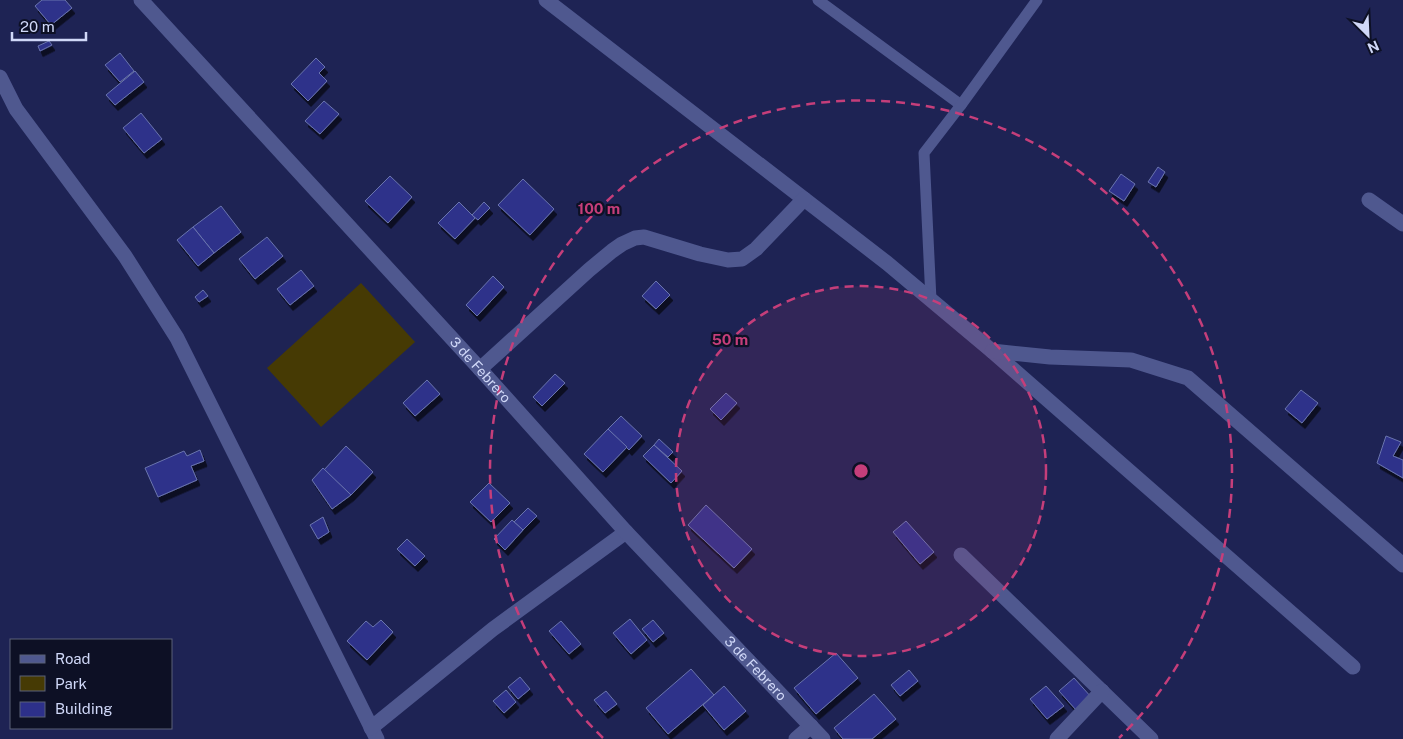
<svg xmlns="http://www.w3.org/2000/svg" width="1403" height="739" font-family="'Public Sans',sans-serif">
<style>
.green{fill:#463a04}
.building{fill:#2d308a;stroke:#6a75ae;filter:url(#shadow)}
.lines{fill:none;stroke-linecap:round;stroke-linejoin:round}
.service{stroke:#4f588f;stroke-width:11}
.minor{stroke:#4f588f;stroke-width:15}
.tertiary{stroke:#4f588f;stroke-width:15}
.ring{fill:none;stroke:#c53e7a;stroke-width:2.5;stroke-dasharray:9 6}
.labels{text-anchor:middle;stroke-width:4.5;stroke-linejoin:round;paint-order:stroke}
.street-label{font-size:14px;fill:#d0d8f8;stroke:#0d1025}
.centre{fill:#c53e7a;stroke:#0d1025;stroke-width:2.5}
.ring-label{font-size:15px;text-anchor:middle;font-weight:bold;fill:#c53e7a;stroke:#0d1025;stroke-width:4.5;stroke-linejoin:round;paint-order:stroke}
</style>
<defs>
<filter id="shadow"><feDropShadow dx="3" dy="5.5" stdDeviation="0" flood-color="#0009"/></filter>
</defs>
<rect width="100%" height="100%" fill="#1e2354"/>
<path class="green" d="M361,283l54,59 -94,85 -54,-59z"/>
<g class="building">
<path d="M42,0h23l7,8 -21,17 -16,-19z"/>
<path d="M49,41l3,4 -12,6 -2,-5z"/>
<path d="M120,53l14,18 -14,11 -15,-17z"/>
<path d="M316,58l9,9 -6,6 8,8 -19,20 -17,-17z"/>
<path d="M135,71l9,11 -29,23 -9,-10z"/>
<path d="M324,101l15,13 -19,20 -15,-13z"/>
<path d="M141,113l21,26 -18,14 -21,-25z"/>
<path d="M1158,167l7,5 -9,15 -8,-5z"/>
<path d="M1121,174l14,10 -11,17 -15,-10z"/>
<path d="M390,176l22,21 -24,26 -23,-22z"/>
<path d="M523,179l31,30 -24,26 -32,-30z"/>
<path d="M459,202l16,16 -20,21 -17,-16z"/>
<path d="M484,202l6,6 -12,12 -6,-5z"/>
<path d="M221,206l20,26 -27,21 -21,-26z"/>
<path d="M193,227l21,26 -16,13 -21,-26z"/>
<path d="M267,237l16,19 -28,23 -16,-20z"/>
<path d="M301,270l13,16 -24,19 -13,-16z"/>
<path d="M493,276l11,11 -27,29 -11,-11z"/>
<path d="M656,281l14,14 -14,14 -14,-13z"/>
<path d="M203,290l5,6 -9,6 -4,-5z"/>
<path d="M555,374l10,9 -23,23 -9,-9z"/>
<path d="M427,380l13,14 -25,22 -12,-13z"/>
<path d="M1301,390l17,13 -16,20 -17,-14z"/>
<path d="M726,393l11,10 -16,17 -11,-11z"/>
<path d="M621,416l21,20 -13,14 -21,-21z"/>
<path d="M608,429l19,18 -24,25 -19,-18z"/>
<path d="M1386,436l15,6 -8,14 10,4v18l-26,-15z"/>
<path d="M659,439l14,13 -5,5 -14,-12z"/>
<path d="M654,445l28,26 -11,12 -28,-27z"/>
<path d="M346,446l27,26 -22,23 -27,-25z"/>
<path d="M200,450l4,11 -13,5 6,14 -39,17 -13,-29 39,-17 3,5z"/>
<path d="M323,468l28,27 -19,14 -20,-29z"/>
<path d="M489,483l21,20 -19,19 -21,-20z"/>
<path d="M706,505l46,44 -18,19 -46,-43z"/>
<path d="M528,508l9,8 -14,14 -9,-8z"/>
<path d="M323,517l6,15 -11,7 -8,-14z"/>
<path d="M512,520l11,10 -18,20 -11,-11z"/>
<path d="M906,521l28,31 -14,12 -27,-32z"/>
<path d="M407,539l18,17 -10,10 -18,-17z"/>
<path d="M630,619l17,21 -16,14 -18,-21z"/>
<path d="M381,620l12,12 -26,28 -20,-19 19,-20 7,6z"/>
<path d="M653,620l11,13 -11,9 -11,-13z"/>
<path d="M561,621l20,23 -12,10 -20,-23z"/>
<path d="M836,653l22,25 -42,36 -22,-26z"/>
<path d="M691,669l23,26 -46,39 -22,-26z"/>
<path d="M909,670l9,11 -18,15 -9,-11z"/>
<path d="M520,677l10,12 -12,10 -10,-12z"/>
<path d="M1074,678l18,20 -15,13 -18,-20z"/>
<path d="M724,686l22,25 -22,19 -21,-25z"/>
<path d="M1046,686l18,20 -17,13 -17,-20z"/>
<path d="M506,690l10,12 -12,11 -11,-12z"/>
<path d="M606,691l11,13 -12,9 -11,-13z"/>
<path d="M874,694l22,25 -24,20h-29l-9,-11z"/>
</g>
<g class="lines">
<g class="service">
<path d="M818,0l143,105"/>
<path d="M931,300l-7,-147 37,-48 76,-105"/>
</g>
<g class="minor">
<path d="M546,0l341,263 105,88 361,316"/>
<path d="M0,77l16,32 109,147 52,82 200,401"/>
<path d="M1369,200l34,24"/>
<path d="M992,351l58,6 81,3 57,18 215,187"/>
<path d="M480,369l109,-99 23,-19 10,-7 13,-6 9,-1 56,17 28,6 14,-1 14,-10 48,-50"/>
<path d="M961,555l190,184"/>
<path d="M371,728l122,-99 133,-97"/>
<path d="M796,739l15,-13"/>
<path d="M1057,739l45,-48"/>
</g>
<path class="tertiary" id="s1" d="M141,0l339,369 146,163 197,207"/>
</g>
<circle cx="861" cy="471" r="185" fill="#c53e7a" fill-opacity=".12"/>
<g class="ring">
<circle cx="861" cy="471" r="185"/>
<path d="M603 738A371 371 0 1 1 1119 738"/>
</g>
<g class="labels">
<g class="street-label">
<text dy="5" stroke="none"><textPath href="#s1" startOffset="502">3 de Febrero</textPath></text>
<text dy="5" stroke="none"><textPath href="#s1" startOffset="908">3 de Febrero</textPath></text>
</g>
</g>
<circle cx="861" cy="471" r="8" class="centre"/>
<g class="ring-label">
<text x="599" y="214">100 m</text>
<text x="730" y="345">50 m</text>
</g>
<rect x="10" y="639" width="162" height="90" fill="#0d1025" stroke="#5b6079"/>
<rect x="20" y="655" width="25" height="8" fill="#4f588f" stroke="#5b6079"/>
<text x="55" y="664" font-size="15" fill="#d0d8f8">Road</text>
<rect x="20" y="676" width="25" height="15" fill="#463a04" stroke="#5b6079"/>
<text x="55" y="689" font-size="15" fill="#d0d8f8">Park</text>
<rect x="20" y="702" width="25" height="15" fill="#2d308a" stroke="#5b6079"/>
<text x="55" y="714" font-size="15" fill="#d0d8f8">Building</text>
<g transform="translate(1368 35) rotate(156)" stroke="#0d1025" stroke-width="4" paint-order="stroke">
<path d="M0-4L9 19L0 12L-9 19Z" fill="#d0d8f8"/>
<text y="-8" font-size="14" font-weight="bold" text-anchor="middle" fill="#d0d8f8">N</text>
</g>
<path d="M12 32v8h74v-8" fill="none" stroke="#d0d8f8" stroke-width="2.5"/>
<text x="20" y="32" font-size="15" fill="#d0d8f8" stroke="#0d1025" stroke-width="4" paint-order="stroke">20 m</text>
</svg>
